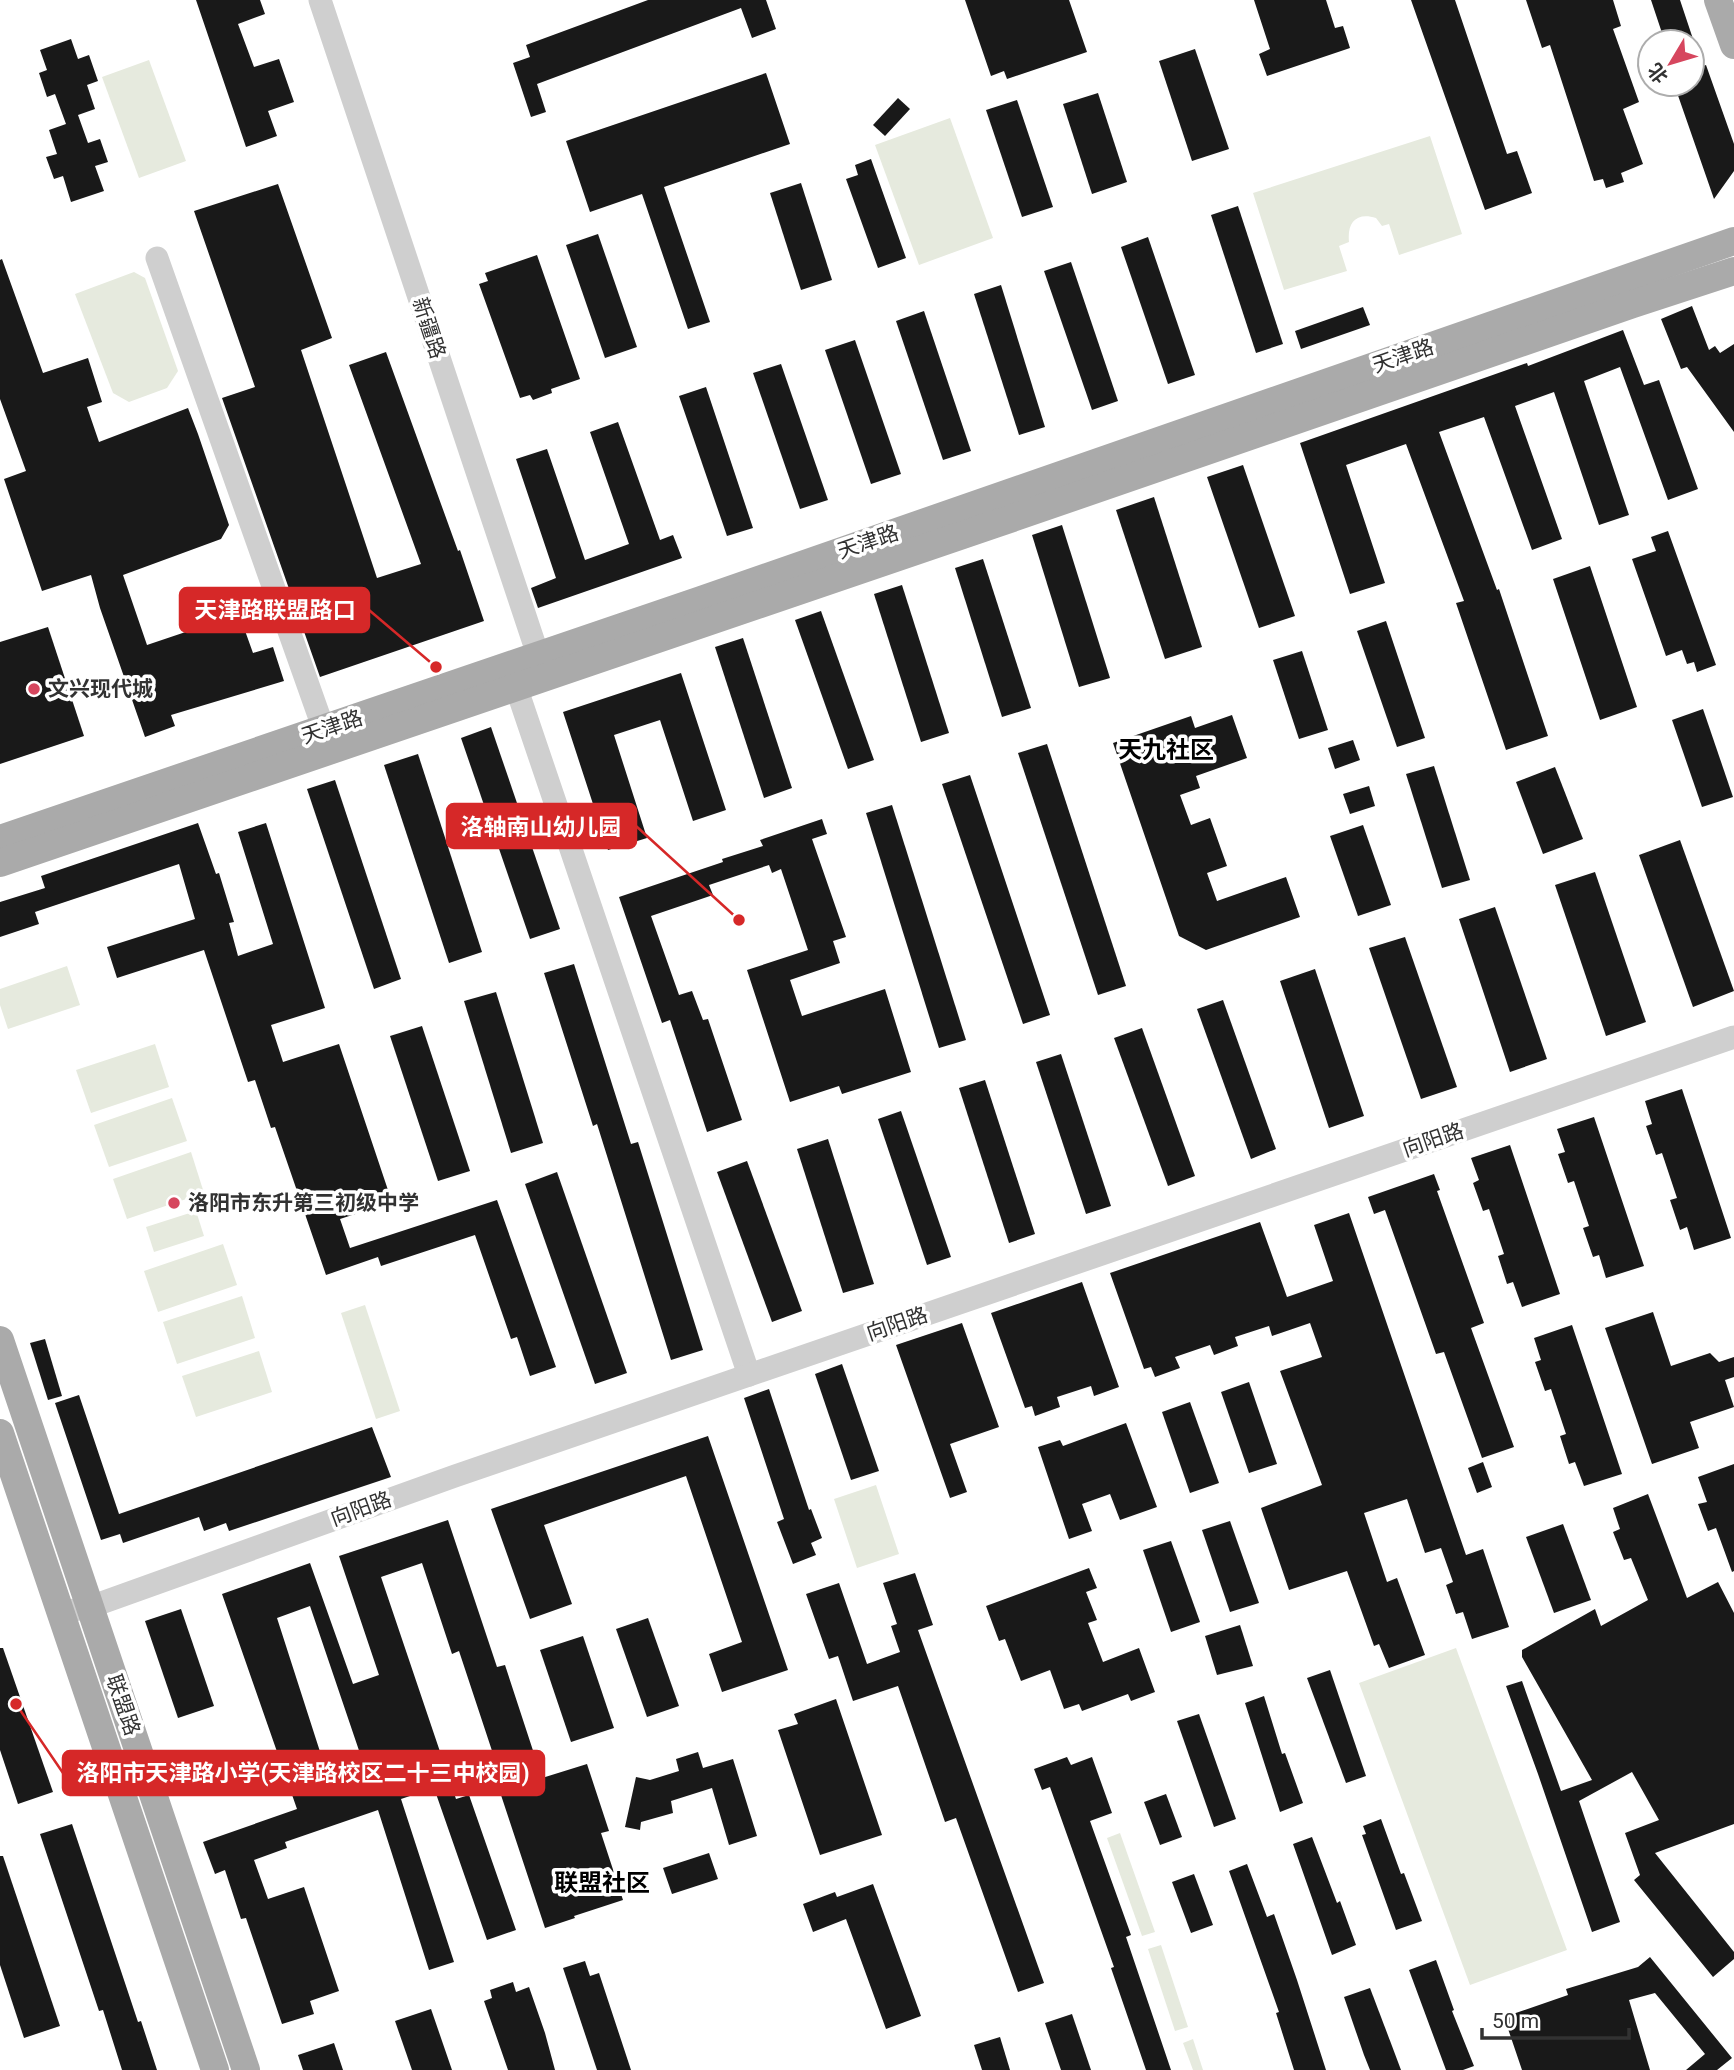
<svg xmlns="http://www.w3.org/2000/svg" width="1734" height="2070" font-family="Roboto,'Noto Sans SC',sans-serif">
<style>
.green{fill:#e6eade}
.building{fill:#191919;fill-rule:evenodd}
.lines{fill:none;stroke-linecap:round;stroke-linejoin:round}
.minor{stroke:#cfcfcf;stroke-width:23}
.major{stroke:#aaa;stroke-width:28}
.poi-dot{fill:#d6465e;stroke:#fff;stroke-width:2.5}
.labels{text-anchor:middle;stroke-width:7;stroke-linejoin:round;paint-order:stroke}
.street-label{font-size:21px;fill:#323232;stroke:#fff}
.poi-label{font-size:21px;font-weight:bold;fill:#323232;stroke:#fff;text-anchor:start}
.quarter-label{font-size:24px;font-weight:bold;fill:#000;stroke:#fff}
.leader{fill:none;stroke:#d62828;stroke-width:2.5}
.callout-dot{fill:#d62828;stroke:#fff;stroke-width:2.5}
.callout{fill:#d62828;stroke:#d62828;stroke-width:2.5}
.callout-label{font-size:23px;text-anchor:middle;font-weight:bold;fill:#fff}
</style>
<rect width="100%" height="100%" fill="#fff"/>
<g class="green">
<path d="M149,60l37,101 -47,17 -37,-101z"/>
<path d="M950,118l43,120 -74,27 -44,-120z"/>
<path d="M1430,136l32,98 -63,21 -10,-31 -7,2 -6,-8c-20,-6 -29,5 -27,24l-10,4 8,25 -63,19 -31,-97z"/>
<path d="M134,272l11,6 33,93 -11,17 -38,14 -16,-9 -38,-99z"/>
<path d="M67,966l13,39 -72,24 -8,-24v-16z"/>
<path d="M155,1044l14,43 -78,26 -15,-43z"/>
<path d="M172,1098l15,43 -78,26 -15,-42z"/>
<path d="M191,1152l13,41 -77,26 -14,-40z"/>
<path d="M196,1211l8,25 -50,16 -8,-25z"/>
<path d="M223,1244l14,41 -79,27 -14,-41z"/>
<path d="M242,1296l13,42 -78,26 -14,-42z"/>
<path d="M365,1305l35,106 -24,8 -35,-106z"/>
<path d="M259,1351l13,41 -76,25 -14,-41z"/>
<path d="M876,1485l23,69 -42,14 -23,-69z"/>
<path d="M1456,1648l111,302 -97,35 -111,-302z"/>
<path d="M1120,1833l35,99 -13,4 -35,-98z"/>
<path d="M1161,1945l27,82 -13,4 -27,-82z"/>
<path d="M1193,2039l10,31h-10l-10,-27z"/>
</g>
<g class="building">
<path d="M196,0h64l5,14 -27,10 16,43 25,-8 15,43 -26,9 9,25 -31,11z"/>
<path d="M648,0h118l10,29 -24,9 -11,-30 -204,76 9,28 -15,5 -18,-54 17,-6 -4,-12z"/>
<path d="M965,0h104l18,52 -80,27 -3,-8 -13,5z"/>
<path d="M1254,0h72l9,28 8,-2 7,22 -83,28 -8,-22 11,-5z"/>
<path d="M1411,0h44l52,154 10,-3 15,42 -47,17z"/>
<path d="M1526,0h87l8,26 -8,3 26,73 -16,7 20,55 -22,9 3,9 -18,6 -3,-9 -9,2 -44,-136 -8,3z"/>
<path d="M1651,0h29l14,42h-29z"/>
<path d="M71,39l7,20 11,-4 9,26 -11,4 8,24 -17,6 10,28 12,-4 8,23 -13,4 9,25 -33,11 -8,-26 -9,3 -8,-22 11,-3 -8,-24 17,-6 -11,-30 -8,3 -8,-24 8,-3 -7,-20z"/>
<path d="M1195,49l34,100 -37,12 -33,-100z"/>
<path d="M1706,65l28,79v27l-20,28 -40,-115h18v-14z"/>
<path d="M766,73l24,71 -126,43 46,135 -22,7 -46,-135 -52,18 -24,-71z"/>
<path d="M1098,93l29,89 -35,12 -29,-90z"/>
<path d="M898,98l12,11 -25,27 -12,-11z"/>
<path d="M1017,100l36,107 -31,10 -36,-107z"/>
<path d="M871,159l35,99 -28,10 -32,-89 12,-4 -3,-10z"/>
<path d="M801,183l31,97 -31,10 -31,-97z"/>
<path d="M278,184l54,154 -31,12 76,228 44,-14 -72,-199 37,-13 72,199 2,-1 24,71 -164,56 -98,-279 33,-11 -61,-176z"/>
<path d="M1238,206l45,138 -27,9 -45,-138z"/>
<path d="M598,234l39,113 -32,11 -39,-113z"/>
<path d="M1148,237l47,138 -27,9 -47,-137z"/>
<path d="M537,255l43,124 -29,10 1,4 -19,7 -3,-5 -10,3 -41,-114 9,-3 -3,-8z"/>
<path d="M2,259l41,114 45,-15 14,44 -15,5 12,35 89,-34 10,26 31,91 -8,14 -98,36 24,70 92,-31 14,39 20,-6 11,34 -113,34 4,11 -30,11 -45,-129 -9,-33 -49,16 -38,-112 22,-8 -26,-72v-139z"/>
<path d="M1071,262l47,139 -26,9 -48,-139z"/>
<path d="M1001,285l44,142 -26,8 -45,-141z"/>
<path d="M1692,306l17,44 6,-4 5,7 14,-9v88l-47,-65 -6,2 -20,-50z"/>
<path d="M1363,307l7,18 -69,24 -6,-18z"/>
<path d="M924,311l47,140 -28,9 -47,-139z"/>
<path d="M1623,330l21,55 15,-5 39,109 -30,11 -48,-133 -36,14 45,134 -30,10 -45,-133 -39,14 47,133 -30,11 -48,-133 -45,15 58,158 2,-1 49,147 -42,14 -50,-147 8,-2 -58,-157 -60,21 39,118 -35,11 -50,-151 227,-80 1,3z"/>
<path d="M855,340l46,134 -30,10 -46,-134z"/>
<path d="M781,364l47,136 -28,9 -47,-136z"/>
<path d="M706,387l47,141 -26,8 -48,-140z"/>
<path d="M618,422l42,118 13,-5 9,23 -144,50 -7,-20 25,-10 -40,-119 31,-10 38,111 44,-16 -39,-112z"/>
<path d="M1243,465l52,151 -36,12 -52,-151z"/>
<path d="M1154,497l48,150 -37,12 -49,-149z"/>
<path d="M1062,525l48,153 -31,9 -47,-152z"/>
<path d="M1668,531l48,134 -19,7 -3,-10 -7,2 -5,-14 -16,6 -34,-97 24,-8 -5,-14z"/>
<path d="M983,559l48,149 -29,9 -47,-149z"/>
<path d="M1590,566l47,141 -37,13 -47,-141z"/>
<path d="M902,585l47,148 -28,9 -47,-148z"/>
<path d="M821,611l53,149 -26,9 -53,-149z"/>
<path d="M1386,621l39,117 -28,9 -40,-116z"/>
<path d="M48,627l36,109 -84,28v-122z"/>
<path d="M743,638l49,150 -28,10 -49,-151z"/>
<path d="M1302,651l26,79 -29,9 -26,-79z"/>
<path d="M681,673l45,137 -33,11 -33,-101 -46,15 33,103 -39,12 -45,-138z"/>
<path d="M1703,709l30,88 -31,10 -30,-87z"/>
<path d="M1232,715l15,43 -51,18 4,12 -20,7 11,30 19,-7 17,48 -20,7 10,28 69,-24 14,40 -94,33 -27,-14 -66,-193 78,-27 4,12z"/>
<path d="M491,727l69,202 -30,10 -69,-201z"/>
<path d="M1353,740l7,20 -25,9 -7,-21z"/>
<path d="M1047,744l79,242 -28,9 -80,-242z"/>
<path d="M418,754l64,198 -33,11 -65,-198z"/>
<path d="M1434,766l36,114 -28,8 -36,-114z"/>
<path d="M1555,767l28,72 -40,15 -27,-72z"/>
<path d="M970,775l80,240 -27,9 -81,-240z"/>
<path d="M335,780l66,199 -27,10 -67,-200z"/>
<path d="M1369,786l6,20 -25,8 -7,-20z"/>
<path d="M892,805l74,235 -27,8 -73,-235z"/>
<path d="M822,819l5,15 -15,5 34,98 -13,4 7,22 -50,17 12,36 83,-27 26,83 -69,22 -3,-8 -49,16 -43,-132 61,-20 -27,-81 -9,4 -3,-8 -60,20 4,10 -62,21 28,79 13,-4 11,29 5,-1 34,101 -35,12 -37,-112 -8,3 -43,-126 104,-35 -1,-3 41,-13 -3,-6z"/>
<path d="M198,823l18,51 3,-1 15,49 -5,1 9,33 35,-12 -35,-112 28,-9 59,185 -54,17 12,37 56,-18 53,158 -52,17 10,29 147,-48 59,167 -26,9 -13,-39 -6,2 -36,-104 -94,31 -3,-9 -52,18 -51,-148 -4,1 -16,-48 -7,2 -44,-132 -87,28 -10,-31 88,-28 -16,-55 -144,48 4,12 -39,13v-35l45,-14 -4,-12z"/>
<path d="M1363,825l28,80 -33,11 -28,-80z"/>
<path d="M1680,840l54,151 -41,16 -54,-152z"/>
<path d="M1595,872l51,150 -40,14 -51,-151z"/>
<path d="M1495,907l52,152 -37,13 -51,-153z"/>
<path d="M1405,937l52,150 -36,12 -52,-151z"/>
<path d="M574,964l57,180 7,-2 65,208 -32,10 -74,-236 -4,2 -49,-153z"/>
<path d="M1315,969l49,147 -35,12 -49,-147z"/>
<path d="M496,992l47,151 -32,10 -47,-152z"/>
<path d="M1223,1000l53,149 -25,10 -54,-150z"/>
<path d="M422,1026l48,145 -32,10 -48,-145z"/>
<path d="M1142,1028l53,148 -27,10 -54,-148z"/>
<path d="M1061,1054l50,152 -25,8 -50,-152z"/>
<path d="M985,1080l50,154 -26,9 -50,-155z"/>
<path d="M1682,1089l49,149 -37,12 -7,-23 -7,3 -10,-30 7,-2 -15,-45 -6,2 -10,-29 6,-2 -7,-23z"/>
<path d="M901,1111l50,146 -24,8 -49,-146z"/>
<path d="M1594,1117l50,149 -38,12 -7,-23 -6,2 -10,-29 6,-2 -15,-45 -6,2 -10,-29 7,-2 -8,-23z"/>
<path d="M828,1139l46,145 -31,9 -46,-144z"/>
<path d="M1510,1145l50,149 -38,13 -9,-25 -6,2 -9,-28 6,-2 -15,-45 -6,2 -10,-28 6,-3 -8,-22z"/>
<path d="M747,1161l55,150 -30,11 -55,-150z"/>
<path d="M557,1172l70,201 -32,11 -70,-200z"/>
<path d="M1434,1174l6,16 -3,1 47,132 -13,5 43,119 -32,11 -38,-106 -8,2 -51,-144 -11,4 -6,-17z"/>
<path d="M1349,1213l117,342 17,-6 26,78 -37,12 -9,-27 -7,2 -10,-29 7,-3 -12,-34 -16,5 -18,-54 -43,14 23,69 10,-4 28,77 -36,13 -10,-24 -5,2 -27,-75 -58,19 -28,-82 61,-23 -42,-114 42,-14 -12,-34 -38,13 -3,-10 -34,11 3,9 -24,9 -4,-10 -35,12 5,11 -25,9 -4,-10 -7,2 -34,-96 150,-51 27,75 46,-16 -19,-56z"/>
<path d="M1082,1282l37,105 -25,9 -3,-10 -34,11 3,10 -25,9 -3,-10 -7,2 -34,-95z"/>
<path d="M1653,1312l18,54 39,-13 9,9 15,-5v20l-9,3 9,27 -44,15 9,26 -47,16 -47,-136z"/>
<path d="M962,1323l37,104 -49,17 17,48 -17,6 -54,-153z"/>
<path d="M1572,1325l50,149 -38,12 -9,-24 -6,2 -9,-28 6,-2 -15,-45 -6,2 -10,-29 6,-2 -7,-22z"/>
<path d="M45,1339l17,57 -14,4 -18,-57z"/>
<path d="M842,1364l37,107 -28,9 -36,-106z"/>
<path d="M1249,1382l28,82 -28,9 -28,-81z"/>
<path d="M769,1389l40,121 2,-1 11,29 -11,5 5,12 -23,9 -16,-42 7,-3 -40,-121z"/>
<path d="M79,1395l40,119 253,-87 19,50 -162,54 -3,-8 -22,8 -5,-14 -76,26 -3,-9 -19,6 -46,-137z"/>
<path d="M1190,1402l29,81 -29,10 -28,-81z"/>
<path d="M1126,1423l31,84 -37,13 -10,-26 -28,10 10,27 -23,8 -31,-92 22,-7 3,6z"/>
<path d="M708,1436l80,234 -66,22 -13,-38 33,-12 -56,-166 -142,49 28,79 -42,15 -39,-110z"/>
<path d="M1483,1462l9,25 -15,6 -9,-25z"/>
<path d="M1734,1464v107l-2,1 -16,-44 -8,3 -10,-27 9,-2 -9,-25z"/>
<path d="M1648,1494l39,104 31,-16 16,31v211l-79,29 79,99v7l-21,18 -79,-97 6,-5 -15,-42 34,-13 -27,-48 -53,29 41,121 -28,10 -54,-158 -32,-88 16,-5 39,110 31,-11 -70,-123v-7l73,-41 6,17 47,-26 -17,-42 -7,2 -11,-28 7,-3 -7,-21z"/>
<path d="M448,1520l49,147 8,-2 37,113 45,-14 22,67 -8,2 22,67 -49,16 1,2 -30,10 -47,-142 5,-2 -44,-133 -7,3 -30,-91 -41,14 75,222 13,-4 47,135 -29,10 -53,-152 -33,11 53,163 -25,8 -51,-160 -93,32 2,6 -33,12 14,39 36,-12 35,104 -29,10 4,13 -32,10 -36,-106 -5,1 -16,-49 -10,4 -12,-32 94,-33 -75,-215 88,-31 43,121 26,-9 -40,-119zM310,1606l59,174 -36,12 -56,-174z"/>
<path d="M1230,1521l29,82 -29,9 -28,-82z"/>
<path d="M1563,1524l28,76 -37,13 -28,-76z"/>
<path d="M1171,1541l29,81 -29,10 -28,-82z"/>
<path d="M1089,1568l8,20 -11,4 11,28 -9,3 15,39 36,-14 16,44 -24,9 -3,-7 -46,17 -3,-7 -15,5 -14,-39 -29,11 -16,-42 -6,2 -13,-35z"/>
<path d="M915,1573l18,52 -15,5 126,353 -26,9 -62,-174 -11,4 -47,-136 -45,15 -15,-45 -9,3 -23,-65 33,-11 28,81 33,-12 -9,-26 6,-2 -14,-41z"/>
<path d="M181,1609l33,97 -36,12 -33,-97z"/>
<path d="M648,1618l31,88 -32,11 -31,-88z"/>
<path d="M1240,1625l13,41 -36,9 -12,-39z"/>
<path d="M583,1636l31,92 -43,14 -31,-92z"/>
<path d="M0,1648h3l50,144 -35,12 -18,-54z"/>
<path d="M1330,1670l36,106 -20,7 -39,-105z"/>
<path d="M1264,1696l18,58 3,-1 18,50 -23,9 -35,-109z"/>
<path d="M836,1699l46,136 -62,20 -42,-125 20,-6 -4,-10z"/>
<path d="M1199,1714l37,105 -22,8 -37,-106z"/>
<path d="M698,1752l5,16 30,-9 24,77 -28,9 -17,-57 -41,13 2,12 -32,9 -1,8 -15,-3 11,-50 14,3 29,-9 -3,-12z"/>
<path d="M1067,1757l4,8 21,-8 20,56 -22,8 41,114 -5,2 45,133h-25l-35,-102 3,-1 -64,-180 -8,3 -8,-21z"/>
<path d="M1166,1794l16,43 -22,8 -16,-43z"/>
<path d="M1381,1819l20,55 3,-1 18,48 -26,9 -34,-95 4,-1 -3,-8z"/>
<path d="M72,1824l66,198 3,-1 16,49h-35l-19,-60 -4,1 -59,-177z"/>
<path d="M1312,1837l25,66 3,-2 16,44 -24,10 -39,-111z"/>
<path d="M709,1853l9,26 -46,15 -9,-26z"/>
<path d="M0,1856h3l57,170 -36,12 -24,-73z"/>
<path d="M1247,1864l20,53 7,-3 23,66 29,90h-32l-18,-57 3,-1 -50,-141z"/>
<path d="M1194,1874l19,51 -22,8 -19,-51z"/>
<path d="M873,1884l48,132 -35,13 -40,-110 -33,13 -10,-28 32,-12 2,5z"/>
<path d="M1650,1957l82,101 -15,12h-31l19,-16 -50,-61 -26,7 21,70h-128l-18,-53 64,-22 -2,-6 72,-22z"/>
<path d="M1436,1960l18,50 -2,1 22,55 -11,4h-17l-37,-100z"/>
<path d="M585,1961l5,15 9,-3 32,97h-34l-34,-102z"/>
<path d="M513,1982l3,10 13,-5 16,46 10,37h-47l-24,-69 8,-3 -2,-8z"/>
<path d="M1370,1988l22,58 9,24h-31l-6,-15 -20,-58z"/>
<path d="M431,2009l21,61h-40l-17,-49z"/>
<path d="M1072,2014l19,56h-30l-16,-47z"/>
<path d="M1000,2037l10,33h-28l-8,-25z"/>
<path d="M334,2043l9,27h-40l-5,-15z"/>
</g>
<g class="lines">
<g class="minor">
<path d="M320,0l218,655"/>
<path d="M157,258l167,472"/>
<path d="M511,672l238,703"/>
<path d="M74,1610l16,-3 365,-131 1279,-439"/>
</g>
<g class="major">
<path d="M1718,0l16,45"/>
<path d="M0,839l701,-239 1033,-359"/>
<path d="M0,863l995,-339 638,-220 101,-33"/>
<path d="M0,1340l246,730"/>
<path d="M0,1433l215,637"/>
</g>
</g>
<g class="poi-dot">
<circle cx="34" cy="689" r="7"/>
<circle cx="174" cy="1203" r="7"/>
</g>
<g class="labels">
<g class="street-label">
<text transform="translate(429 328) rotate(72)" y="7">新疆路</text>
<text transform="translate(1403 356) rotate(-19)" y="7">天津路</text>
<text transform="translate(868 542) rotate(-19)" y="7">天津路</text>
<text transform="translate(332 727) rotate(-19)" y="7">天津路</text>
<text transform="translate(1433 1140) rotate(-19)" y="7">向阳路</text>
<text transform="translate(897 1324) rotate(-19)" y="7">向阳路</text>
<text transform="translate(361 1509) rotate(-20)" y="7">向阳路</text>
<text transform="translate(123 1705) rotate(71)" y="7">联盟路</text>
</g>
<g class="poi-label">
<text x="48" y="696">文兴现代城</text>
<text x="188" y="1210">洛阳市东升第三初级中学</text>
</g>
<g class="quarter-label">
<text x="1166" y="758">天九社区</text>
<text x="602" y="1891">联盟社区</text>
</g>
</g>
<path class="leader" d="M436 667L369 610M739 920L636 826M16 1704L63 1773"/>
<g class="callout-dot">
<circle cx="436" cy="667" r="7"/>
<circle cx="739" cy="920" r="7"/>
<circle cx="16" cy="1704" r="7"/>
</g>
<g class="callout">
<rect x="180" y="588" width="189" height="44" rx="7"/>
<rect x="447" y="804" width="189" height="44" rx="7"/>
<rect x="63" y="1751" width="481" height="44" rx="7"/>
</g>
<g class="callout-label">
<text x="275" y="618">天津路联盟路口</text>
<text x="541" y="835">洛轴南山幼儿园</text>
<text x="303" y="1781">洛阳市天津路小学(天津路校区二十三中校园)</text>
</g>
<g transform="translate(1671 63) rotate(232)"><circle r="33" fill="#ffffff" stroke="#adadad" stroke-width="2"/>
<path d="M0-5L12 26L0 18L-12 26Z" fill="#d6465e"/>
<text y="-10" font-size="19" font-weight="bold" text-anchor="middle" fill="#323232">北</text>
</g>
<path d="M1482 2028v10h147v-10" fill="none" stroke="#323232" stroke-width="3.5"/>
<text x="1492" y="2028" font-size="21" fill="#323232" stroke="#ffffff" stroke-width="5" paint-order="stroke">50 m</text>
</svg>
